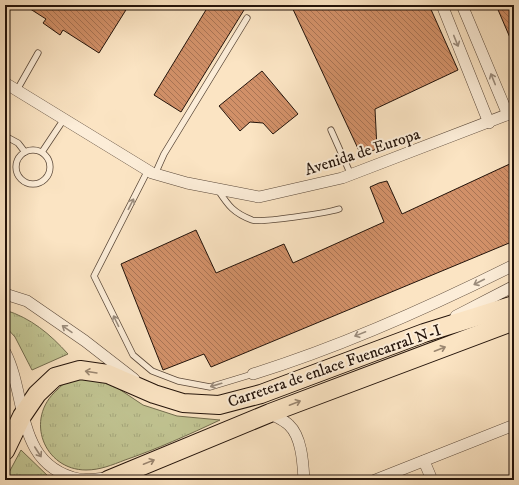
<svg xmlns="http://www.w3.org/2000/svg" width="519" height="485" font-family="'IM FELL DW Pica',serif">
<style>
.grass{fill:url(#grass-tufts);stroke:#726c4e}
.building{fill:url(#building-back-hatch);stroke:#23130a}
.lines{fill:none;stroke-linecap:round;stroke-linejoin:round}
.lane-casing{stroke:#594738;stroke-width:7}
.street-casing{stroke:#594738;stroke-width:12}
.primary-casing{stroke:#23130a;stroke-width:20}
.lane{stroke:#fcedd8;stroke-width:5.5}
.street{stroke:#fcedd8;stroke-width:11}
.primary{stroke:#fbe4c3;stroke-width:18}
.oneway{stroke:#9a8b7b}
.oneway2{stroke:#9a8670}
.labels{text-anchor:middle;stroke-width:4;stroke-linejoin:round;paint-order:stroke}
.street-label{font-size:16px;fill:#23130a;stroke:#fcedd8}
</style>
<defs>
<pattern id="grass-tufts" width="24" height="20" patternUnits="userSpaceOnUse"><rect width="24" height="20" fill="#c1c492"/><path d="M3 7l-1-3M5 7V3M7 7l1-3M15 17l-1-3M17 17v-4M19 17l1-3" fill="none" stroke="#a6a87d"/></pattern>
<pattern id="building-back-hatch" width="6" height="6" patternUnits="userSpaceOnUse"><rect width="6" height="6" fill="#d19068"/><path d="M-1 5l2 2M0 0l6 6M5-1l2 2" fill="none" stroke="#a97454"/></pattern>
</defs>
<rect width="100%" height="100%" fill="#fbe4c3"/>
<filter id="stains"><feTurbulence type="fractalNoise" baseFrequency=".005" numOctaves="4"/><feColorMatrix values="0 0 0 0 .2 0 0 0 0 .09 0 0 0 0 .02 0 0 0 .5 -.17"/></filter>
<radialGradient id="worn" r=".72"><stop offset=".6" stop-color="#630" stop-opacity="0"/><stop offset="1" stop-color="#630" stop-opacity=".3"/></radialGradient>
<g class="grass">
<path d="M5,310c26,8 45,24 63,44l-36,16 -17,-33 -10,-11z"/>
<path d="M96,378l20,9 27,18 34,11 43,4c-32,15 -63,29 -95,40 -13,5 -25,10 -39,10 -42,0 -62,-51 -29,-80 3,-3 8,-8 12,-9 8,-3 18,-2 27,-3z"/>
<path d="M21,450l29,28 4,2h-49z"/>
</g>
<g class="building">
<path d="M24,5h105l-30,48 -36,-23 -3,5 -17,-12 3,-4z"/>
<path d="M209,5h27l8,5 -63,102 -27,-17z"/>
<path d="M291,5h138l29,65 -83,39 2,40 -16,6z"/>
<path d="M496,5h18v42z"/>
<path d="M262,71l36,43 -25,20 -10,-11 -13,-1 -10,9 -21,-25z"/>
<path d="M514,162v79l-303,126 -7,-13 -41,16 -42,-106 75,-34 20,43 68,-29 9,19 91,-41 -14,-35 9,-4 8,-2 15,33z"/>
</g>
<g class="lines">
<defs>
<g id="lane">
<path d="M17,90l21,-37"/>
<path d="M331,130l20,45"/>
<path d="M5,136l13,7 7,9"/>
<circle cx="33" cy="167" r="17"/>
<path d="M42,152l22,-33"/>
<path d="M148,170l-54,106 39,79 19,16 26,10 32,6 43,-13"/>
<path d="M155,174l9,-20 83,-136"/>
<path d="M218,190c10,15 15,23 34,30 9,3 75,-7 87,-11"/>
</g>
<g id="street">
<path d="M442,5l47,118"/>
<path d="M462,5l46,110"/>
<path d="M5,83l147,90 35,10 72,14 83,-19 172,-66"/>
<path d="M5,294l22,7 58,40 49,38"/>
<path d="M456,316l58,-30"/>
<path d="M5,352c23,44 9,113 74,127 10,2 23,-1 34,-2"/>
<path d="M253,374c90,-28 177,-67 261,-109"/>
<path d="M270,413c6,4 14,7 19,12 13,12 14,39 15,55"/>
<path d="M424,461l8,19"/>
<path d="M375,480l139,-55"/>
</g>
<g id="primary">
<path d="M5,451l17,-35 15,-22 18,-17 25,-7 28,4 46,20 29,9 36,2 42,-11 163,-61 90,-28"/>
<path d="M108,480l162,-67 244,-92"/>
</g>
</defs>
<use href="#lane" class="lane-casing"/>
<use href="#street" class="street-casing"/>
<use href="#primary" class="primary-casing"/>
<use href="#lane" class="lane"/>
<use href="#street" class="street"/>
<use href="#primary" class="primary"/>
</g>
<defs><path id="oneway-shaft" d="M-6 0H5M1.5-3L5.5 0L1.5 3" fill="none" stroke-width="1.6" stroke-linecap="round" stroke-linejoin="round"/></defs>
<g class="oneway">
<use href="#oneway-shaft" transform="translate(456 41) rotate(68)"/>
<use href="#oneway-shaft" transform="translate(493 79) rotate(-112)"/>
<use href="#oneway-shaft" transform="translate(131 204) rotate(-63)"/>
<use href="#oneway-shaft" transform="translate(479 282) rotate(153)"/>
<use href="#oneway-shaft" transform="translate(116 321) rotate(-116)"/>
<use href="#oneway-shaft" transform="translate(67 329) rotate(-145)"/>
<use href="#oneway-shaft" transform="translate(360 334) rotate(158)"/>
<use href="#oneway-shaft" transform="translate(216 385) rotate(164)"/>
<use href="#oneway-shaft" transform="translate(38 452) rotate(57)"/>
</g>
<g class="oneway2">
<use href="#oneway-shaft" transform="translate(440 349) rotate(-21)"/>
<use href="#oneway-shaft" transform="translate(91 372) rotate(-171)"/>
<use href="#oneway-shaft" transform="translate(295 403) rotate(-21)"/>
<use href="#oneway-shaft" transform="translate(149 462) rotate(-22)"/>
</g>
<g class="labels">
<g class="street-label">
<text transform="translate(362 151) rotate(-18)" y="6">Avenida de Europa</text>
<text transform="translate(334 365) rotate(-19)" y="6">Carretera de enlace Fuencarral N-I</text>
</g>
</g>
<rect width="519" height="485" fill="none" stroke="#fbe4c3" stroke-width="20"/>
<rect x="6" y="6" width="507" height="473" fill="none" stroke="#23130a" stroke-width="2"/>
<rect x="10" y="10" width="499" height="465" fill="none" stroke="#23130a"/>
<rect width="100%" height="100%" filter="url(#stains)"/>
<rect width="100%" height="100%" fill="url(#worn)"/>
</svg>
